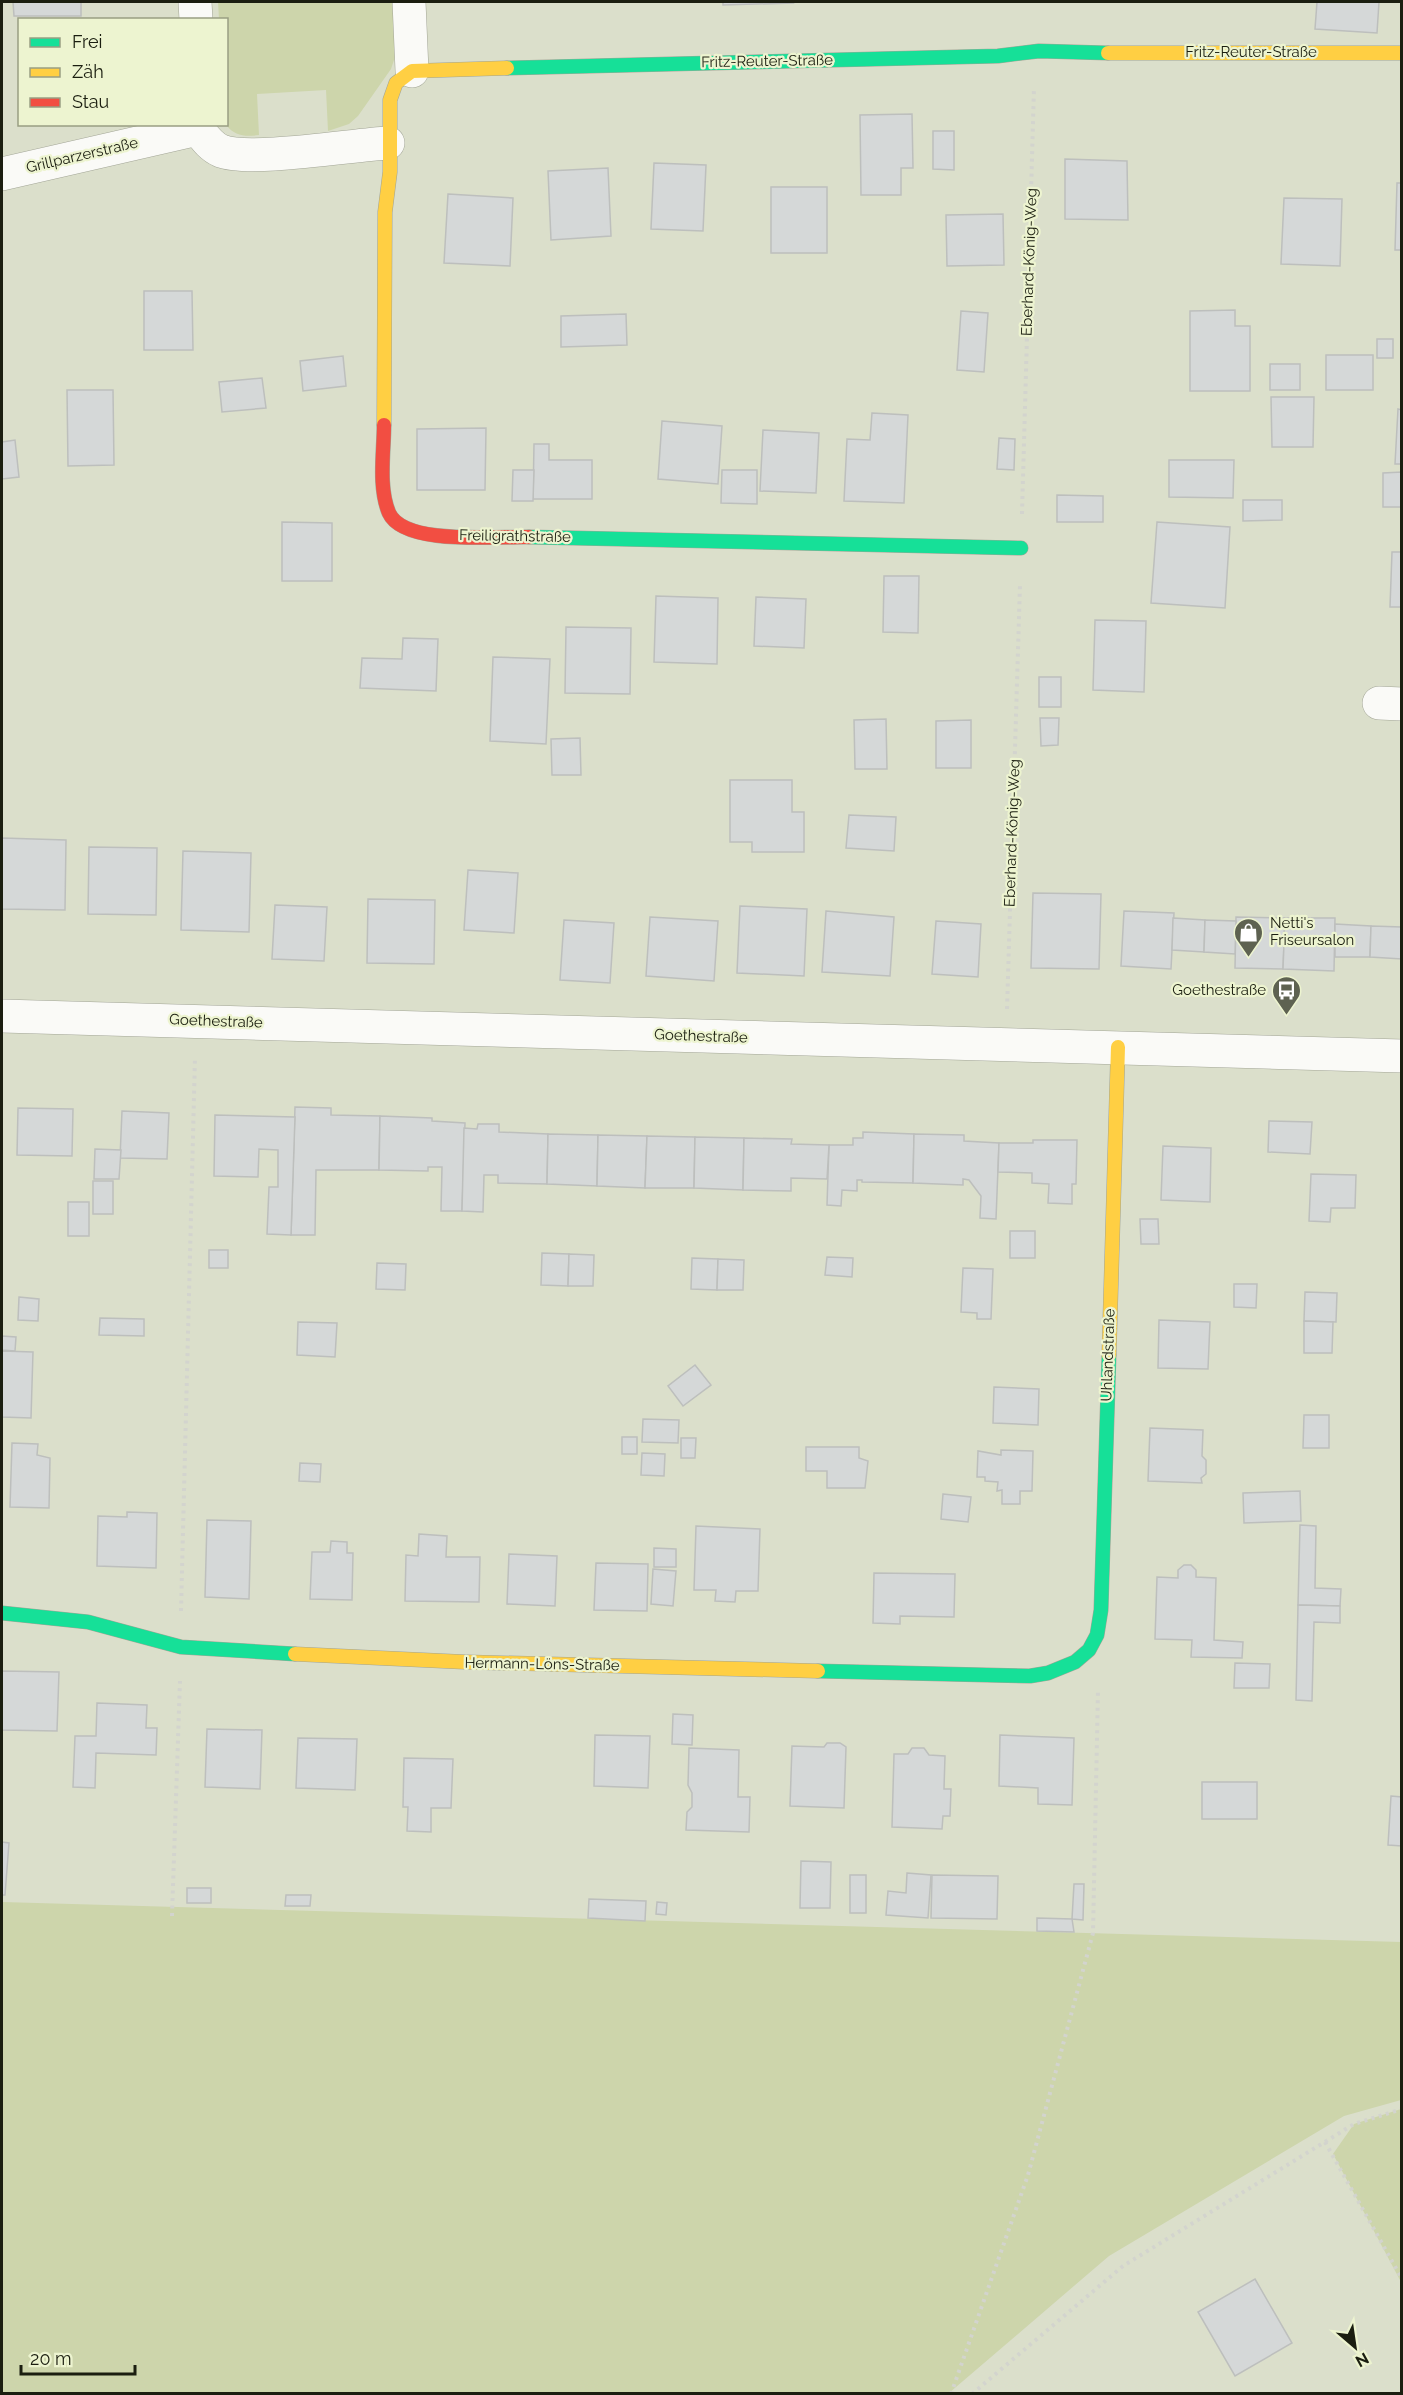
<svg xmlns="http://www.w3.org/2000/svg" width="1403" height="2395" font-family="Raleway,sans-serif">
<style>
.green{fill:#cdd5ab}
.building{fill:#d5d8d8;stroke:#bdbfbd;stroke-width:1.5}
.lines{fill:none;stroke-linecap:round;stroke-linejoin:round}
.street-casing{stroke:#a2a596;stroke-width:34}
.fast-casing{stroke:#a2a596;stroke-width:15}
.slow-casing{stroke:#a2a596;stroke-width:15}
.jam-casing{stroke:#a2a596;stroke-width:15}
.path{stroke:#d3d4ce;stroke-width:4;stroke-dasharray:3 4.5;stroke-linecap:butt}
.street{stroke:#fafaf7;stroke-width:33}
.fast{stroke:#16e098;stroke-width:14}
.slow{stroke:#ffcf43;stroke-width:14}
.jam{stroke:#f24e42;stroke-width:14}
.labels{text-anchor:middle;stroke-width:4.5;stroke-linejoin:round;paint-order:stroke}
.street-label{font-size:15px;fill:#1b1e10;stroke:#edf4d0}
.poi-label{font-size:15px;fill:#1b1e10;stroke:#edf4d0;text-anchor:start}
</style>
<rect width="100%" height="100%" fill="#dbdfcb"/>
<g class="green">
<path d="M218,2h177l1,52 -5,15 -33,47 -9,8 -21,7 -2,-41 -69,4 2,41c-14,2 -24,1 -33,-10v-105l-7,-1z"/>
<path d="M2,1902l1399,40v158l-57,16 -235,140 -160,137 -947,1z"/>
<path d="M1401,2109h1l-1,173 -68,-128 21,-30z"/>
</g>
<g class="building">
<path d="M13,2h68v14h-67z"/>
<path d="M723,2h69l1,1 -70,2z"/>
<path d="M1317,2h62l-2,31 -62,-4z"/>
<path d="M912,114l1,54h-12v27h-40l-1,-80z"/>
<path d="M933,131h21v39l-21,-1z"/>
<path d="M1065,159l62,2 1,59 -63,-1z"/>
<path d="M654,163l52,2 -3,66 -52,-2z"/>
<path d="M608,168l3,68 -60,4 -3,-69z"/>
<path d="M1397,183h5v67h-7z"/>
<rect x="771" y="187" width="56" height="66"/>
<path d="M448,194l65,4 -3,68 -66,-3z"/>
<path d="M1284,198l58,1 -2,67 -59,-2z"/>
<path d="M1003,214l1,51 -57,1 -1,-51z"/>
<path d="M144,291h48l1,59h-49z"/>
<path d="M1235,310v16h15v65h-60v-80z"/>
<path d="M961,311l27,2 -4,59 -27,-2z"/>
<path d="M626,314l1,31 -66,2v-31z"/>
<rect x="1377" y="339" width="16" height="19"/>
<rect x="1326" y="355" width="47" height="35"/>
<path d="M343,356l3,30 -43,5 -3,-30z"/>
<rect x="1270" y="364" width="30" height="26"/>
<path d="M262,378l4,30 -44,4 -3,-30z"/>
<path d="M67,390h46l1,75 -46,1z"/>
<path d="M1271,397h43l-1,50h-41z"/>
<path d="M1398,409l4,1v54h-7z"/>
<path d="M872,413l36,2 -4,88 -60,-2 3,-62 23,1z"/>
<path d="M662,421l60,5 -4,58 -60,-5z"/>
<path d="M486,428l-1,62h-68v-61z"/>
<path d="M763,430l56,3 -3,60 -56,-2z"/>
<path d="M999,438l16,1 -1,31 -17,-1z"/>
<path d="M15,440l4,37 -17,2v-37z"/>
<path d="M534,444h15v16h43v39h-59z"/>
<path d="M1169,460h65l-1,38 -64,-1z"/>
<path d="M513,470h21l-1,31h-21z"/>
<path d="M722,470h35v34l-36,-1z"/>
<path d="M1402,472v35h-19v-34z"/>
<path d="M1057,495l46,1v26h-46z"/>
<path d="M1243,500h39v20l-39,1z"/>
<path d="M282,522l50,1v58h-50z"/>
<path d="M1157,522l73,5 -5,81 -74,-5z"/>
<path d="M1392,552h10v55h-12z"/>
<path d="M884,576h35l-1,57 -35,-1z"/>
<path d="M656,596l62,2 -1,66 -63,-2z"/>
<path d="M756,597l50,2 -2,49 -50,-2z"/>
<path d="M1095,620l51,1 -2,71 -51,-2z"/>
<path d="M566,627l65,1 -1,66 -65,-1z"/>
<path d="M403,638l35,1 -2,52 -76,-3 2,-30 40,1z"/>
<path d="M493,657l57,2 -4,85 -56,-3z"/>
<rect x="1039" y="677" width="22" height="30"/>
<path d="M1040,718h19l-1,27 -17,1z"/>
<path d="M886,719l1,50h-32l-1,-49z"/>
<path d="M971,720v48h-35v-47z"/>
<path d="M580,738l1,37h-29l-1,-36z"/>
<path d="M730,780h62v32h12v40h-52v-10h-22z"/>
<path d="M849,815l47,2 -2,34 -48,-3z"/>
<path d="M2,838l64,2 -1,70 -63,-1z"/>
<path d="M89,847l68,1 -1,67 -68,-1z"/>
<path d="M183,851l68,2 -2,79 -68,-2z"/>
<path d="M468,870l50,3 -4,60 -50,-3z"/>
<path d="M1033,893l68,1 -2,75 -68,-1z"/>
<path d="M368,899l67,1 -1,64 -67,-1z"/>
<path d="M275,905l52,2 -3,54 -52,-2z"/>
<path d="M740,906l67,3 -3,67 -67,-3z"/>
<path d="M826,911l68,6 -4,59 -68,-4z"/>
<path d="M1124,911l50,2 -3,56 -50,-3z"/>
<path d="M650,917l68,4 -4,60 -68,-5z"/>
<path d="M1236,917l49,1 -2,51 -48,-1z"/>
<path d="M1173,918l32,2 -1,32 -32,-2z"/>
<path d="M1285,918h50l-1,53 -51,-2z"/>
<path d="M564,920l50,3 -4,60 -50,-3z"/>
<path d="M1205,920l31,1 -1,33 -31,-2z"/>
<path d="M936,921l45,3 -3,53 -46,-3z"/>
<path d="M1335,924l36,2 -1,31h-35z"/>
<path d="M1371,926l31,1v32l-32,-2z"/>
<path d="M295,1107l36,1v7l49,1 -1,54h-63l-1,65h-24z"/>
<path d="M18,1108l55,1 -1,47 -55,-1z"/>
<path d="M122,1111l47,2 -2,46 -47,-1z"/>
<path d="M215,1115l80,2 -4,118 -24,-1 2,-47h9v-37l-19,-1 -1,28 -44,-1z"/>
<path d="M380,1116l52,2v3l33,2 -3,88h-21l1,-44h-14v4l-49,-1z"/>
<path d="M1269,1121l43,1 -2,32 -42,-2z"/>
<path d="M478,1124h21v8l49,2 -1,50 -49,-1v-8h-14l-1,37 -21,-1 2,-83 13,1z"/>
<path d="M863,1132l51,2 -1,49 -51,-1v-2h-5v11l-15,-1 -1,16 -14,-1 2,-60h24v-7h10z"/>
<path d="M548,1134l50,1 -1,51 -50,-2z"/>
<path d="M914,1134l50,1v6l35,2 -3,76 -16,-1 1,-22 -12,-16 -6,-1v6l-50,-2z"/>
<path d="M598,1135l49,1 -2,52 -48,-2z"/>
<path d="M647,1136l48,1 -1,51h-49z"/>
<path d="M695,1137l49,1 -1,52 -49,-2z"/>
<path d="M744,1138l48,1 -1,5 38,1 -2,34 -36,-1v13l-48,-1z"/>
<path d="M1033,1140h44l-1,44h-4v20l-24,-1 1,-19 -17,-1v-10l-34,-1 1,-29h34z"/>
<path d="M1163,1146l48,2 -1,54 -49,-2z"/>
<path d="M95,1149l26,1 -2,29h-25z"/>
<path d="M1311,1174l45,1 -1,33h-24l-1,14 -21,-1z"/>
<rect x="93" y="1181" width="20" height="33"/>
<rect x="68" y="1202" width="21" height="34"/>
<path d="M1140,1219h18l1,25h-18z"/>
<rect x="1010" y="1231" width="25" height="27"/>
<rect x="209" y="1250" width="19" height="18"/>
<path d="M542,1253l27,1 -1,32 -27,-1z"/>
<path d="M569,1254l25,1 -1,31h-25z"/>
<path d="M827,1257l26,1 -1,19 -27,-2z"/>
<path d="M692,1258l26,1 -1,31 -26,-1z"/>
<path d="M718,1259l26,1 -1,30h-26z"/>
<path d="M377,1263l29,1 -1,26 -29,-1z"/>
<path d="M963,1268l30,1 -2,50h-14v-6l-16,-1z"/>
<path d="M1234,1284h23l-1,24 -22,-1z"/>
<path d="M1305,1292l32,1 -1,29 -32,-1z"/>
<path d="M19,1297l20,2 -1,22 -20,-1z"/>
<path d="M100,1318l44,1v17l-45,-1z"/>
<path d="M1159,1320l51,2 -2,47 -50,-1z"/>
<path d="M1304,1321l29,1 -1,31h-28z"/>
<path d="M298,1322l39,1 -2,34 -38,-2z"/>
<path d="M2,1336l14,1 -1,14 -13,-1z"/>
<path d="M2,1351l31,1 -2,66 -29,-1z"/>
<path d="M695,1365l16,20 -28,21 -15,-20z"/>
<path d="M994,1387l45,2 -1,36 -45,-2z"/>
<path d="M1304,1415h25v33h-26z"/>
<path d="M643,1419l36,1 -1,23 -36,-1z"/>
<path d="M1150,1428l53,2 -1,26 4,4v14l-5,4 1,5 -54,-2z"/>
<rect x="622" y="1437" width="15" height="17"/>
<path d="M681,1438h15l-1,20h-14z"/>
<path d="M12,1443l26,1 -1,11 13,3 -1,50 -39,-1z"/>
<path d="M806,1447h53v11l9,3 -3,27h-38v-17h-21z"/>
<path d="M1001,1450l32,1 -1,40h-12v13h-18v-14l-5,1 1,-9 -13,-1v-4h-8l1,-26 23,4z"/>
<path d="M642,1453l23,1 -1,22 -23,-1z"/>
<path d="M300,1463l21,1 -1,18 -21,-1z"/>
<path d="M1300,1491l1,30 -57,2 -1,-30z"/>
<path d="M943,1494l28,3 -3,25 -27,-3z"/>
<path d="M127,1512l30,1 -1,55 -59,-2 1,-50 29,1z"/>
<path d="M207,1520l44,1 -2,78 -44,-2z"/>
<path d="M1300,1525l16,1 -1,62 26,1 -1,17 -42,-1z"/>
<path d="M696,1526l64,3 -2,62h-22l-1,11 -20,-1 1,-11h-22z"/>
<path d="M419,1534l28,2 -1,21h34l-1,45 -74,-1 1,-46 12,1z"/>
<path d="M331,1541l16,1v11h6l-1,47 -42,-1 2,-47h18z"/>
<path d="M654,1548l22,1v18h-22z"/>
<path d="M509,1554l48,2 -2,50 -48,-2z"/>
<path d="M596,1563l52,1 -1,47 -53,-1z"/>
<path d="M1184,1565h7l5,5v7l20,1 -2,62 29,2 -1,16 -51,-1 1,-17 -37,-1 2,-62 21,1v-8z"/>
<path d="M653,1569l23,2 -3,35 -22,-2z"/>
<path d="M874,1573l81,1 -1,43 -54,-1v8l-27,-1z"/>
<path d="M1298,1605l42,1v17l-26,-1 -2,79 -16,-1z"/>
<path d="M1235,1663l35,1 -1,24h-35z"/>
<path d="M2,1671l57,1 -2,59 -55,-1z"/>
<path d="M97,1703l50,2 -1,23h11l-1,27 -60,-2 -1,35 -22,-1 2,-51h21z"/>
<path d="M673,1714l20,1 -1,30 -20,-1z"/>
<path d="M207,1729l55,1 -2,59 -55,-2z"/>
<path d="M595,1735l55,1 -2,52 -54,-2z"/>
<path d="M1000,1735l74,3 -2,67 -34,-1v-16l-39,-2z"/>
<path d="M298,1738l59,1 -2,51 -59,-2z"/>
<path d="M827,1743h13l6,4 -2,61 -54,-2 2,-60 32,1z"/>
<path d="M689,1748l50,2 -1,47h12l-1,35 -63,-2 1,-18 5,-5v-14l-4,-8z"/>
<path d="M912,1748h12l5,7 16,1 -1,33h7l-1,27h-7l-1,13 -50,-2 2,-73h14z"/>
<path d="M404,1758l49,1 -2,49h-20v24l-24,-1 1,-24h-5z"/>
<rect x="1202" y="1782" width="55" height="37"/>
<path d="M1391,1796l11,1v49l-14,-1z"/>
<path d="M2,1842l7,1 -4,52h-3z"/>
<path d="M801,1861l30,1 -1,46h-30z"/>
<path d="M907,1873l24,2 -3,43 -42,-3 2,-24 18,2z"/>
<rect x="850" y="1875" width="16" height="38"/>
<path d="M932,1875l66,1 -1,43 -66,-1z"/>
<path d="M1074,1884h10l-1,36 -11,-1z"/>
<rect x="187" y="1888" width="24" height="15"/>
<path d="M286,1895h25l-1,11h-25z"/>
<path d="M589,1899l57,2 -1,20 -57,-3z"/>
<path d="M657,1902l10,1 -1,12 -10,-1z"/>
<path d="M1037,1918l35,1 2,13 -37,-1z"/>
<path d="M1255,2279l37,64 -57,33 -37,-64z"/>
</g>
<g class="lines">
<defs>
<g id="street">
<path d="M195,2l1,18"/>
<path d="M409,2l3,69"/>
<path d="M198,129c7,9 12,17 23,22 29,11 131,-6 167,-8"/>
<path d="M2,174l196,-45"/>
<path d="M1379,703l23,1"/>
<path d="M2,1016l1400,40"/>
</g>
<g id="fast">
<path d="M507,68l491,-12 41,-5 69,2"/>
<path d="M529,537l492,11"/>
<path d="M2,1613l86,9 93,25 114,7"/>
<path d="M818,1671l212,5 18,-3 27,-11 14,-12 8,-15 4,-25 8,-255"/>
</g>
<g id="slow">
<path d="M1108,53h294"/>
<path d="M384,425l1,-213 5,-40v-72l6,-17 16,-12 95,-3"/>
<path d="M1109,1355l9,-308"/>
<path d="M295,1654l170,8 353,9"/>
</g>
<path id="jam" d="M384,425c0,27 -6,62 5,88 15,33 108,23 140,24"/>
</defs>
<use href="#street" class="street-casing"/>
<use href="#fast" class="fast-casing"/>
<use href="#slow" class="slow-casing"/>
<use href="#jam" class="jam-casing"/>
<g class="path">
<path d="M1022,514l12,-427"/>
<path d="M1007,1009l13,-424"/>
<path d="M181,1611l14,-554"/>
<path d="M172,1916l8,-235"/>
<path d="M1325,2142l77,137"/>
<path d="M951,2394l77,-219 65,-242 5,-243"/>
<path d="M972,2394l151,-128 231,-142 48,-15"/>
</g>
<use href="#street" class="street"/>
<use href="#fast" class="fast"/>
<use href="#slow" class="slow"/>
<use href="#jam" class="jam"/>
</g>
<defs>
<symbol id="shop-pin" viewBox="-11 -11 22 30"><path d="M0 17L-7.5 6A9.5 9.5 0 1 1 7.5 6Z" fill="#5e6251" stroke="#edf4d0"/><path d="M-5-2.5h2.3a2.7 3.5 0 0 1 5.4 0H5L5.5 6h-11ZM-1.5-2.5h3a1.5 2.3 0 0 0-3 0Z" fill="#fff"/></symbol>
<symbol id="bus-pin" viewBox="-11 -11 22 30"><path d="M0 17L-7.5 6A9.5 9.5 0 1 1 7.5 6Z" fill="#5e6251" stroke="#edf4d0"/><path d="M-5-6H5V4H4V6H2V4H-2V6H-4V4H-5ZM-3.5-4V0h7V-4ZM-3.5 1.2v1.5H-2V1.2ZM2 1.2v1.5H3.5V1.2Z" fill="#fff"/></symbol>
</defs>
<g fill-rule="evenodd">
<use href="#shop-pin" x="1232" y="916" width="33" height="45"/>
<use href="#bus-pin" x="1270" y="974" width="33" height="45"/>
</g>
<g class="labels">
<g class="street-label">
<text x="1251" y="57">Fritz-Reuter-Straße</text>
<text transform="translate(767 61) rotate(-1)" y="5">Fritz-Reuter-Straße</text>
<text transform="translate(82 155) rotate(-13)" y="5">Grillparzerstraße</text>
<text transform="translate(1029 262) rotate(-88)" y="5">Eberhard-König-Weg</text>
<text transform="translate(515 536) rotate(1)" y="5">Freiligrathstraße</text>
<text transform="translate(1012 833) rotate(-88)" y="5">Eberhard-König-Weg</text>
<text transform="translate(216 1021) rotate(2)" y="5">Goethestraße</text>
<text transform="translate(701 1036) rotate(2)" y="5">Goethestraße</text>
<text transform="translate(1108 1355) rotate(-88)" y="5">Uhlandstraße</text>
<text transform="translate(542 1664) rotate(1)" y="5">Hermann-Löns-Straße</text>
</g>
<g class="poi-label">
<text x="1270" y="928">Netti's<tspan x="1270" dy="17">Friseursalon</tspan></text>
<text x="1266" y="995" text-anchor="end">Goethestraße</text>
</g>
</g>
<rect width="1403" height="2395" fill="none" stroke="#1b1e10" stroke-width="6"/>
<rect x="18" y="18" width="210" height="108" fill="#edf4d0" stroke="#999e83" stroke-width="1.5"/>
<rect x="30" y="38" width="30" height="9" fill="#16e098" stroke="#999e83" stroke-width="1.5"/>
<text x="72" y="48" font-size="18" fill="#1b1e10">Frei</text>
<rect x="30" y="68" width="30" height="9" fill="#ffcf43" stroke="#999e83" stroke-width="1.5"/>
<text x="72" y="78" font-size="18" fill="#1b1e10">Zäh</text>
<rect x="30" y="98" width="30" height="9" fill="#f24e42" stroke="#999e83" stroke-width="1.5"/>
<text x="72" y="108" font-size="18" fill="#1b1e10">Stau</text>
<g transform="translate(1355 2347) rotate(151)" stroke="#edf4d0" stroke-width="4.5" paint-order="stroke">
<path d="M0-4.5L10 22L0 15L-10 22Z" fill="#1b1e10"/>
<text y="-9" font-size="16" font-weight="bold" text-anchor="middle" fill="#1b1e10">N</text>
</g>
<path d="M21 2365v9h114v-9" fill="none" stroke="#1b1e10" stroke-width="3"/>
<text x="30" y="2365" font-size="18" fill="#1b1e10" stroke="#edf4d0" stroke-width="4.5" paint-order="stroke">20 m</text>
</svg>
